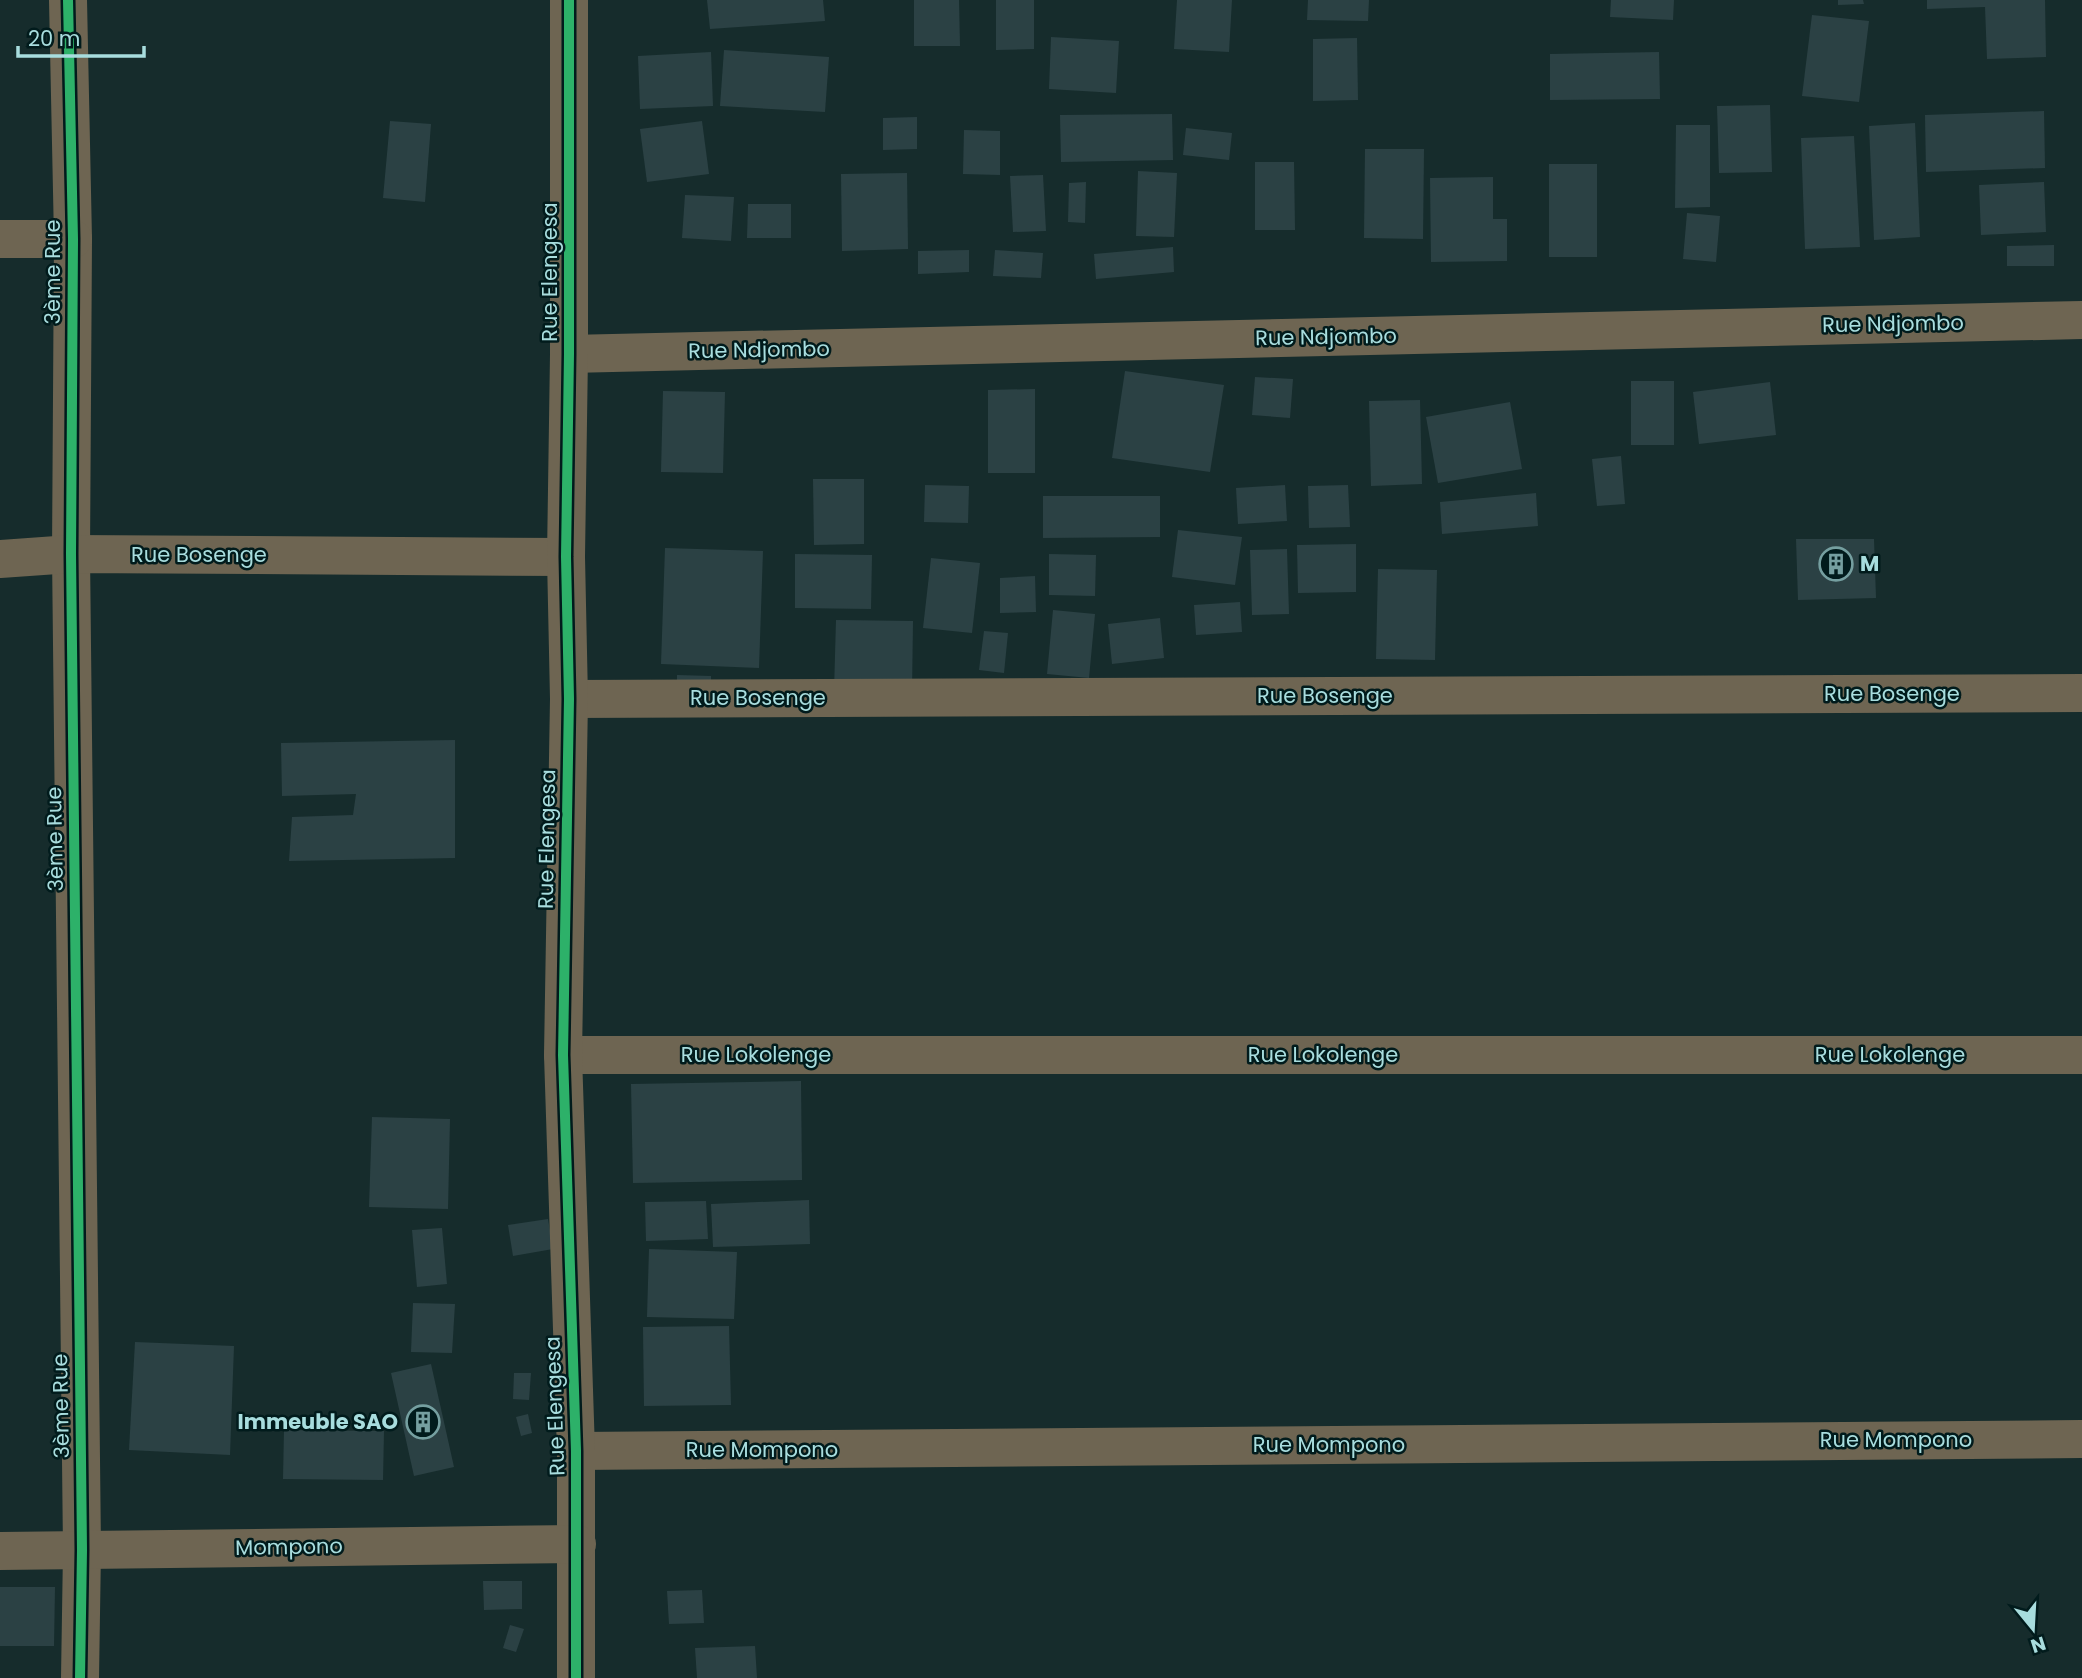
<svg xmlns="http://www.w3.org/2000/svg" width="2082" height="1678" font-family="Poppins,sans-serif">
<style>
.building{fill:#2b4144}
.lines{fill:none;stroke-linecap:round;stroke-linejoin:round}
.minor{stroke:#6e6552;stroke-width:38}
.tertiary{stroke:#6e6552;stroke-width:38}
.cycleway-casing{stroke:#011b1c;stroke-width:15}
.cycleway{stroke:#2db169;stroke-width:10}
.labels{text-anchor:middle;stroke-width:5;stroke-linejoin:round;paint-order:stroke}
.street-label{font-size:21px;fill:#a8ddde;stroke:#011b1c}
.poi-label{font-size:21px;font-weight:bold;fill:#a8ddde;stroke:#011b1c;text-anchor:start}
</style>
<rect width="100%" height="100%" fill="#162c2c"/>
<g class="building">
<path d="M707,0h116l2,21 -115,8z"/>
<path d="M914,0h45l1,46h-46z"/>
<path d="M996,0h38v49l-38,1z"/>
<path d="M1177,0h55l-3,52 -55,-3z"/>
<path d="M1308,0h61l-1,21 -61,-1z"/>
<path d="M1611,0h63l-1,20 -63,-3z"/>
<path d="M1838,0h25l1,4 -26,1z"/>
<path d="M1927,0h118l1,57 -59,2 -2,-52 -58,2z"/>
<path d="M1812,15l57,6 -10,81 -57,-6z"/>
<path d="M1051,37l68,4 -3,52 -67,-4z"/>
<path d="M1357,38l1,62 -45,1v-62z"/>
<path d="M724,50l105,7 -4,55 -105,-6z"/>
<path d="M711,52l2,54 -73,3 -2,-53z"/>
<path d="M1659,52l1,47 -110,1v-46z"/>
<path d="M1770,105l2,67 -53,1 -2,-67z"/>
<path d="M2044,111l1,57 -119,4 -1,-57z"/>
<path d="M1172,114l1,46 -112,2 -1,-47z"/>
<path d="M917,117v32l-34,1v-32z"/>
<path d="M390,121l41,3 -6,78 -42,-4z"/>
<path d="M702,121l7,53 -62,8 -7,-53z"/>
<path d="M1915,123l5,114 -46,3 -5,-114z"/>
<path d="M1676,125h34v82l-35,1z"/>
<path d="M1186,128l46,5 -3,27 -46,-5z"/>
<path d="M964,130l36,1v44l-37,-1z"/>
<path d="M1854,136l6,111 -55,2 -4,-111z"/>
<path d="M1365,149h59l-1,90 -59,-1z"/>
<path d="M1255,162h39l1,68h-40z"/>
<rect x="1549" y="164" width="48" height="93"/>
<path d="M1138,171l39,2 -3,64 -38,-1z"/>
<path d="M907,173l1,76 -66,2 -1,-77z"/>
<path d="M1043,175l3,56 -33,1 -3,-56z"/>
<path d="M1493,177v42h14v42l-76,1 -1,-84z"/>
<path d="M1086,182l-1,41 -17,-1 1,-39z"/>
<path d="M2044,182l2,50 -65,3 -2,-50z"/>
<path d="M685,195l49,2 -3,44 -49,-3z"/>
<path d="M748,204h43v34h-44z"/>
<path d="M1687,213l33,3 -4,46 -33,-3z"/>
<path d="M2054,245v21h-47v-20z"/>
<path d="M1173,247l1,25 -78,7 -2,-25z"/>
<path d="M969,250v22l-51,2v-23z"/>
<path d="M995,250l48,3 -2,25 -48,-2z"/>
<path d="M1125,371l99,14 -14,87 -98,-14z"/>
<path d="M1255,377l38,2 -3,39 -38,-3z"/>
<rect x="1631" y="381" width="43" height="64"/>
<path d="M1770,382l6,53 -77,9 -6,-52z"/>
<path d="M1035,389v84h-47v-83z"/>
<path d="M663,391l62,1 -2,81 -62,-1z"/>
<path d="M1420,400l2,84 -51,2 -2,-85z"/>
<path d="M1510,402l12,67 -84,14 -12,-66z"/>
<path d="M1621,456l4,48 -28,2 -5,-47z"/>
<path d="M813,479h51v65l-50,1z"/>
<path d="M925,485l44,1 -1,37 -44,-1z"/>
<path d="M1285,485l2,36 -49,3 -2,-36z"/>
<path d="M1348,485l2,42 -41,1 -1,-42z"/>
<path d="M1536,493l2,33 -96,8 -2,-32z"/>
<path d="M1043,496h117v41l-117,1z"/>
<path d="M1178,530l64,7 -7,48 -63,-8z"/>
<path d="M1796,539h78l2,59 -78,2z"/>
<path d="M1356,544v48l-58,1 -1,-48z"/>
<path d="M665,548l98,3 -4,117 -98,-4z"/>
<path d="M1287,549l2,65 -37,1 -2,-65z"/>
<path d="M795,554l77,1 -1,54 -76,-1z"/>
<path d="M1049,554l47,1 -1,41 -46,-1z"/>
<path d="M931,558l49,5 -8,70 -49,-5z"/>
<path d="M1378,569l59,1 -2,90 -59,-1z"/>
<path d="M1035,576l1,36 -36,1v-35z"/>
<path d="M1240,602l2,30 -46,3 -2,-30z"/>
<path d="M1053,610l42,4 -6,64 -42,-4z"/>
<path d="M1160,618l4,40 -52,6 -4,-40z"/>
<path d="M836,620l77,1 -1,71 -78,-1z"/>
<path d="M984,631l24,2 -4,40 -25,-3z"/>
<path d="M677,675l34,1v17h-34z"/>
<path d="M455,740v118l-166,3 3,-44 61,-2 3,-21 -74,2 -1,-53z"/>
<path d="M801,1081l1,99 -169,3 -2,-99z"/>
<path d="M372,1117l78,2 -2,90 -79,-2z"/>
<path d="M809,1200l1,44 -97,3 -2,-43z"/>
<path d="M706,1201l2,38 -62,2 -1,-39z"/>
<path d="M548,1219l5,30 -40,7 -5,-31z"/>
<path d="M442,1228l5,56 -30,3 -5,-57z"/>
<path d="M649,1249l88,3 -3,67 -87,-2z"/>
<path d="M413,1303l42,1 -3,49 -41,-1z"/>
<path d="M729,1326l2,79 -87,1 -1,-79z"/>
<path d="M135,1342l99,4 -4,109 -101,-5z"/>
<path d="M431,1364l23,103 -40,9 -23,-103z"/>
<path d="M514,1373h17l-2,27 -16,-1z"/>
<path d="M528,1414l4,19 -11,3 -5,-19z"/>
<path d="M284,1430l100,1 -1,49 -100,-1z"/>
<path d="M483,1581h39v28l-38,1z"/>
<path d="M0,1587h55l-1,59h-54z"/>
<path d="M702,1590l2,33 -35,1 -2,-33z"/>
<path d="M510,1625l14,4 -8,23 -13,-4z"/>
<path d="M755,1646l2,32h-60l-2,-30z"/>
</g>
<g class="lines">
<g class="minor">
<path d="M68,0l5,239 -2,315 11,996 -2,128"/>
<path d="M0,239h73"/>
<path d="M569,354l1513,-34"/>
<path d="M0,559l71,-5 495,3"/>
<path d="M569,699l1513,-6"/>
<path d="M563,1055h1519"/>
<path d="M576,1451l1506,-12"/>
</g>
<g class="tertiary">
<path d="M569,0v354l-3,203 3,142 -6,356 13,396v227"/>
<path d="M0,1551l577,-7"/>
</g>
<defs>
<g id="cycleway">
<path d="M68,0l5,239 -2,315 11,996 -2,128"/>
<path d="M569,0v354l-3,203 3,142 -6,356 13,396v227"/>
</g>
</defs>
<use href="#cycleway" class="cycleway-casing"/>
<use href="#cycleway" class="cycleway"/>
</g>
<defs>
<symbol id="building-ring" viewBox="-11 -11 22 22"><circle r="9.5" fill="#011b1c" stroke="#759fa0" stroke-width="1.5"/><path d="M-4-6H4V6H1V3H-1V6H-4ZM-2.5-4.3h1.7v1.8h-1.7ZM.8-4.3h1.7v1.8H.8ZM-2.5-1h1.7V.8h-1.7ZM.8-1h1.7V.8H.8Z" fill="#759fa0"/></symbol>
</defs>
<g fill-rule="evenodd">
<use href="#building-ring" x="1817" y="545" width="38" height="38"/>
<use href="#building-ring" x="404" y="1403" width="38" height="38"/>
</g>
<g class="labels">
<g class="street-label">
<text transform="translate(53 272) rotate(-90)" y="7">3ème Rue</text>
<text transform="translate(550 272) rotate(-90)" y="7">Rue Elengesa</text>
<text transform="translate(1893 324) rotate(-1)" y="7">Rue Ndjombo</text>
<text transform="translate(1326 337) rotate(-1)" y="7">Rue Ndjombo</text>
<text transform="translate(759 350) rotate(-1)" y="7">Rue Ndjombo</text>
<text x="199" y="562">Rue Bosenge</text>
<text x="1892" y="701">Rue Bosenge</text>
<text x="1325" y="703">Rue Bosenge</text>
<text x="758" y="705">Rue Bosenge</text>
<text transform="translate(55 839) rotate(-91)" y="7">3ème Rue</text>
<text transform="translate(547 839) rotate(-89)" y="7">Rue Elengesa</text>
<text x="756" y="1062">Rue Lokolenge</text>
<text x="1323" y="1062">Rue Lokolenge</text>
<text x="1890" y="1062">Rue Lokolenge</text>
<text transform="translate(61 1406) rotate(-91)" y="7">3ème Rue</text>
<text transform="translate(555 1406) rotate(-92)" y="7">Rue Elengesa</text>
<text x="1896" y="1447">Rue Mompono</text>
<text x="1329" y="1452">Rue Mompono</text>
<text x="762" y="1457">Rue Mompono</text>
<text transform="translate(289 1547) rotate(-1)" y="7">Mompono</text>
</g>
<g class="poi-label">
<text x="1860" y="571">M</text>
<text x="398" y="1429" text-anchor="end">Immeuble SAO</text>
</g>
</g>
<g transform="translate(2033 1629) rotate(162)" stroke="#011b1c" stroke-width="5" paint-order="stroke">
<path d="M0-5L12 26L0 18L-12 26Z" fill="#a8ddde"/>
<text y="-10" font-size="19" font-weight="bold" text-anchor="middle" fill="#a8ddde">N</text>
</g>
<path d="M18 46v10h126v-10" fill="none" stroke="#a8ddde" stroke-width="3.5"/>
<text x="28" y="46" font-size="21" fill="#a8ddde" stroke="#011b1c" stroke-width="5" paint-order="stroke">20 m</text>
</svg>
